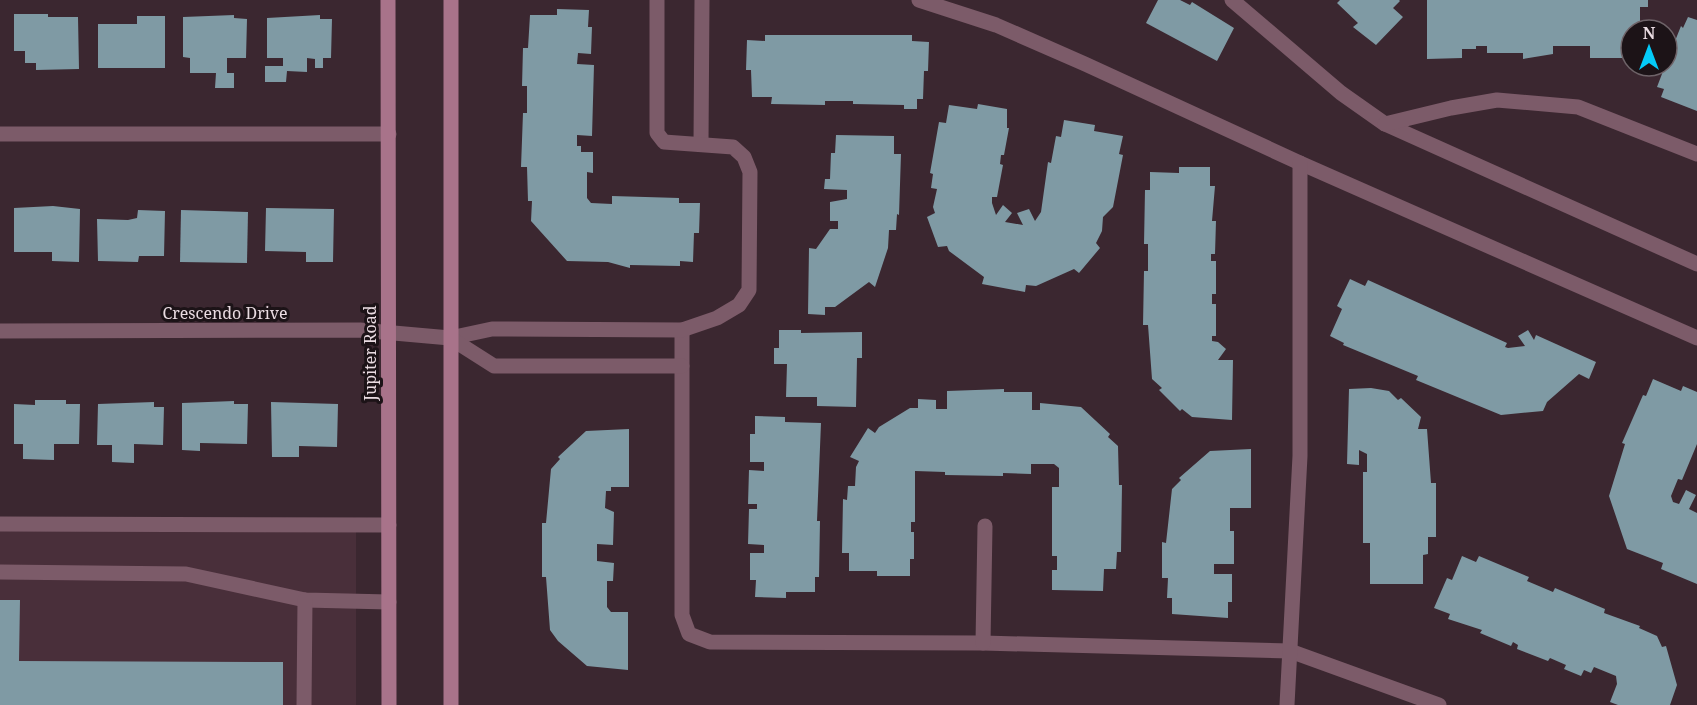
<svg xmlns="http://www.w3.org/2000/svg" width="1697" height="705" font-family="'Noto Serif',serif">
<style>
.built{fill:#492f3a}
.building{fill:#7f9aa4}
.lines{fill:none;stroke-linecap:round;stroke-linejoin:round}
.service{stroke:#7c5b69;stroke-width:15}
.minor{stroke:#7c5b69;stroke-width:15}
.secondary{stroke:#a8738a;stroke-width:15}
.labels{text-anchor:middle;stroke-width:6;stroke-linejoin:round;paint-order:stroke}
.street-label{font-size:16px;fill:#eadce2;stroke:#1c1317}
</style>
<rect width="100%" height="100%" fill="#3b2730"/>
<path class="built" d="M356,522v183h-356v-177z"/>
<g class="building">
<path d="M1158,0h22l10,5 2,-3 42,26 -17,33 -71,-38z"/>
<path d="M1340,0h59l1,1 -7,7 10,9 -27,28 -23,-18 5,-4 -21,-20z"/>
<path d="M1427,0h221v7h-8v23h-9v28h-41v-12h-37v8l-30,5v-6h-36v-7h-11v3h-14v9l-35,1z"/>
<path d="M557,9l32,1 -1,17h4l-1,27 -13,-1 -1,11 17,1 -2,71 -15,-1v11h4v6h12v21l-6,-1v26l4,5 21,1v-8l67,2v5h21l-1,30h-5l-1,29 -13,-1v5l-50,-1v3l-22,-6 -41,-1 -36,-40 1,-20h-4l-1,-34h-6l2,-54h4v-27h-5l1,-38h5l2,-33h27z"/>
<path d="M14,14h34v3h30l1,52 -43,1v-7h-11v-12h-11z"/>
<path d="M234,15v3l13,1 -1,39h-19v15h7v15h-19l1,-15h-26v-15l-7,-1v-40z"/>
<path d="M320,15v4h12l-1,39h-8v10h-8v-9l-8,-1v14l-20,-1 -1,11h-21v-16h18v-8h-16v-40z"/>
<path d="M137,16h28v52h-67v-44h39z"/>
<path d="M1688,17l9,3v91l-36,-14 3,-8 -7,-2 8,-21h2v-5l14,-35 2,2z"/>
<path d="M765,35h147v6l17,1 -1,29h-4l-1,28h-6v10h-13v-4l-51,-1v-3h-28v4l-54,-1 1,-7h-20l-1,-27h-5l1,-30 18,1z"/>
<path d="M978,104l29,5v19h2l-5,27h-3l-1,9 3,1 -6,32h-5v6l4,12 7,-10 9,8 -7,9 18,3 -6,-12 12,-4 6,12 6,-9 7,-50 3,1 5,-27 5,1 3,-17 31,5 -1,6 29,5 -4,18 4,1 -10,52 -10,10 -1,14 -6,12 4,5 -21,25 -5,-4 -38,17 -10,-1 -1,7 -43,-8 2,-7 -35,-26 -2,-5 -9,1 -11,-30 8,-4 -2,-6 4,-18 -6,-1 2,-14 -3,-1 9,-51 7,1 3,-18 28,4z"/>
<path d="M836,135l58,1v18h7l-2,61 -2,-1 -1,16h-7l-1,18 -13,39 -6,-5 -34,25h-10v8l-17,-1 1,-66 7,1 14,-20h8v-8h-8v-19l17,-3v-9l-23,-1 1,-10h5l1,-26h4z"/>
<path d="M1179,167h31v19h5l-3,35h4l-1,33h-4v7h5v33h-4v10h4v32h-4v5l6,1 8,7 -8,11h15l-1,60 -40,-3 -10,-8 -2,2 -21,-21 3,-2 -10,-9 -4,-54h-5l1,-54h4v-27h-4l1,-54h5v-18l29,1z"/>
<path d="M53,206l27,3 -1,53 -27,-1v-9h-38v-44z"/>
<path d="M266,208l68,1 -1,53h-27v-10l-41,-1z"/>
<path d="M138,210l27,1 -1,45h-25l-1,6 -40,-1 -1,-42 31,1 9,-2z"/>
<path d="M181,210l67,2 -1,51 -67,-1z"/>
<path d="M1350,279l15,7 3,-6 139,63 -2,4 3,1 17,-2 -7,-10 10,-6 6,10 2,-5 60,27 -7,17 -10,-5 -32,28 -4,9 -42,4 -85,-35 2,-4 -75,-31 1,-2 -14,-7 12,-27 -5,-3z"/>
<path d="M779,330h22v3l61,-1v26h-5l-1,49 -39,-1v-9h-31l1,-33h-13v-16h5z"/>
<path d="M1653,379l28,12 2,-5 14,6v52l-15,36 -4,-1 -7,17 2,6 6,2 7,-14 10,5 -7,14 8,4v71l-36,-15 2,-6 -36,-14 -18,-53 16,-52 -3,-1 21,-48 3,1z"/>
<path d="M1371,388l18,3 9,9 3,-2 20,19 -3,12h9l4,54h5v54h-8v17l-5,1v29h-53v-41h-7v-71h4v-18l-8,-4v15l-12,-1 2,-75z"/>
<path d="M1004,389v3h28v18h8v-7l41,4 29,27 -2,3 10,9 1,39h3l-1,67h-4l-1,17h-12l-1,22 -51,-1v-20h5v-14h-5v-69h7v-19l-5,-4h-23v10l-28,-1v3l-58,-1v-3l-30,-1v51h-4v10h3v27h-4v17h-33v-5h-28v-18h-7l1,-54 4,1 1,-14h7l1,-19 3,-6 -9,-4 18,-29 7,5 4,-6 31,-19h8v-9l18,1v9h11v-18z"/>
<path d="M35,400h31v4h14l-1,40h-25v16l-31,-1v-15h-9v-40l21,1z"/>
<path d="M234,401v3h14l-1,40 -47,-1v8l-18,-1v-47z"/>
<path d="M154,402v5h10l-1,38 -29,-1v19l-22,-1v-17h-15l1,-41z"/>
<path d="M271,402l67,2 -1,43 -38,-1v11h-27z"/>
<path d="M755,416l30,1v5l36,1 -4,98h3l-1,56h-4v15h-29v6l-31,-1 1,-17h-6v-27h14v-8l-16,-1 1,-35h8v-5h-9l1,-34 15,1v-9h-14v-28h5z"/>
<path d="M629,429v58h-18v4h-5l-1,17 9,4 -1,33 -16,-1v17l17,2 -1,18h-6v26l4,5h17v58l-41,-4 -29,-25 -8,-11 -4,-53h-4v-54h4l5,-54 9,-10 -2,-2 28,-26z"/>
<path d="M1251,449v59h-21v23h4v33h-20v10h18v28h-4v16l-56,-4v-16h-5l1,-20h-6v-36l4,1 6,-54 9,-9 -2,-2 31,-27z"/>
<path d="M1462,556l14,6 3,-6 50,21 -2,4 26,11 2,-4 50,21 -1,4 36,13 -1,2 18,8 5,11 4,-1 11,39 -7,20h-52l-8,-3 7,-18 -1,-8 -22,-9 -3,6 -7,-3 -3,6 -17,-7 2,-4 -16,-7 -2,3 -31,-12 1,-4 -5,-3 -2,4 -31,-13 2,-3 -34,-11 2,-5 -16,-6 13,-30 5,2z"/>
<path d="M0,600h20l-1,61 264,1v43h-283z"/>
</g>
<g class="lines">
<g class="service">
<path d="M919,0l77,25 89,39 215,99 397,175"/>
<path d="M1232,0l109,93 44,31 312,140"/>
<path d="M1385,124l66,-16 46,-8 81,7 119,47"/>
<path d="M0,134h389"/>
<path d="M701,143l1,-143"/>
<path d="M682,330v285l7,19 21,8 273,1 307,8 149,54"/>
<path d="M450,338l42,-9 190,1 35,-12 22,-13 10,-15 1,-118 -6,-15 -11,-10 -69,-5 -7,-9v-133"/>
<path d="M450,338l44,28h188"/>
<path d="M0,524l389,1"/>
<path d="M0,572l186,2 119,26 84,2"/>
<path d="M983,643l2,-117"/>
<path d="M304,705l1,-105"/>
<path d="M1287,705l13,-249v-293"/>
</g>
<path class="minor" d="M0,331l360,-1 90,8"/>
<g class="secondary">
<path d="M388,0l1,705"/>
<path d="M451,705v-705"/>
</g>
</g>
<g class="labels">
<g class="street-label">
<text x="225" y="319">Crescendo Drive</text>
<text transform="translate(370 353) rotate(-90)" y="6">Jupiter Road</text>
</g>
</g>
<g transform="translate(1649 48)"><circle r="28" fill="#1c1317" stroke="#6e6368" stroke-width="1.5"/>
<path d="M0-4.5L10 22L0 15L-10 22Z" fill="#04cbf9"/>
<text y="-9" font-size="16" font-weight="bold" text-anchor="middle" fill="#eadce2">N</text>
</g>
</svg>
